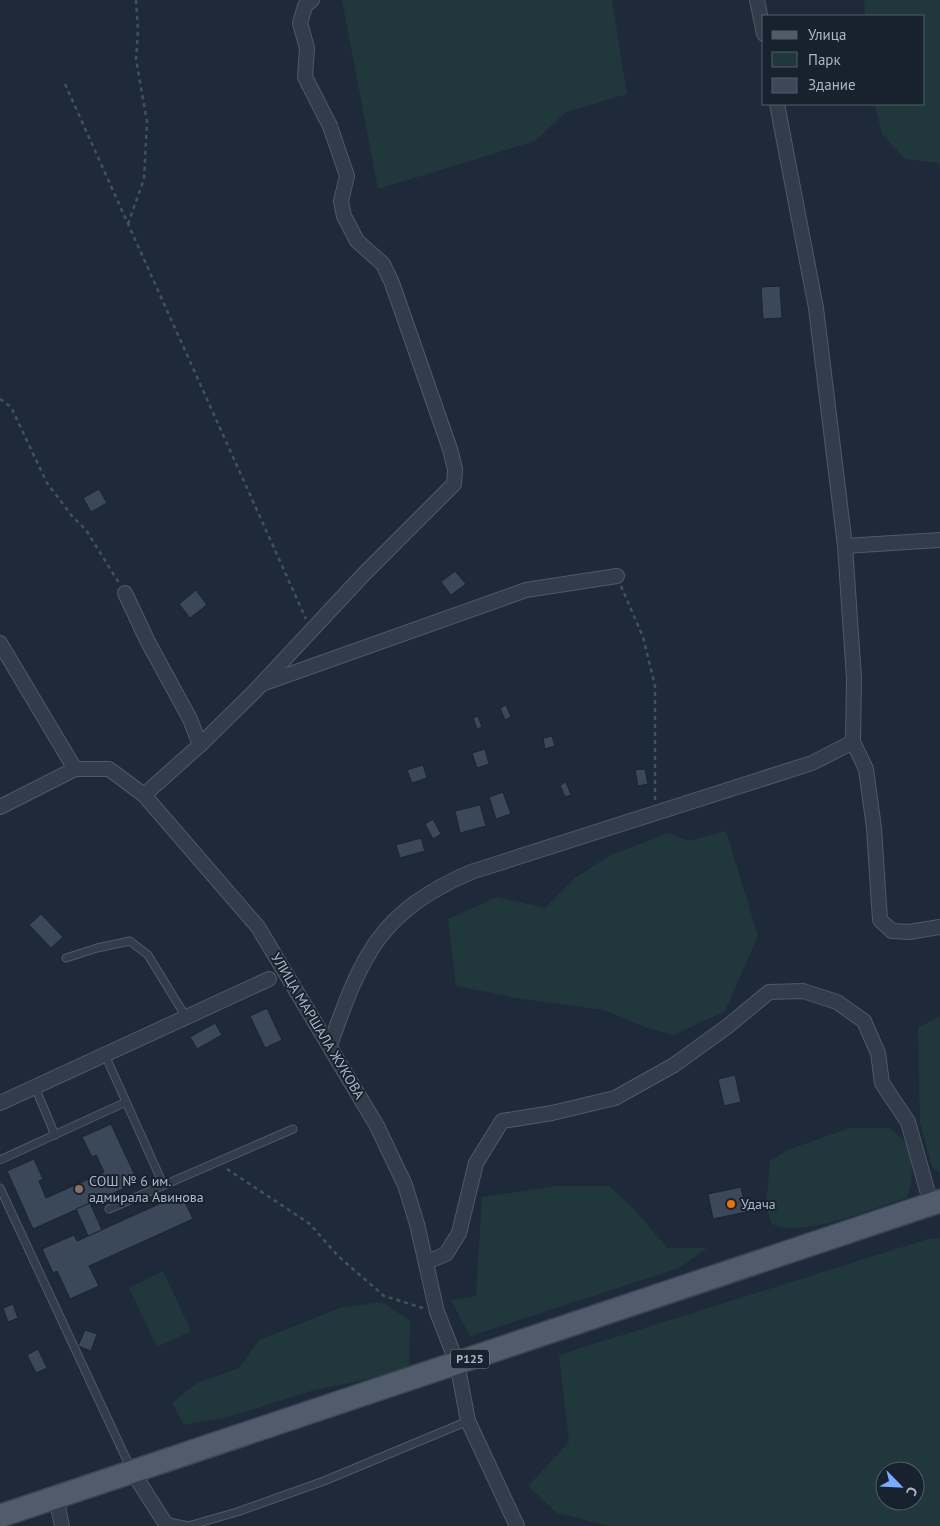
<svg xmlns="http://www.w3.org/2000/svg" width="940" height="1526" font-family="'PT Sans',sans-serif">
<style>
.green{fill:#20383b;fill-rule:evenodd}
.building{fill:#3a485a;stroke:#1a2331}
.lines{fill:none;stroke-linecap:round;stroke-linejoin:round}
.lane-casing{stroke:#4f5968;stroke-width:9}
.street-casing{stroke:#4f5968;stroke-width:16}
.primary-casing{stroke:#3b4554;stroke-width:25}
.path{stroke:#3e5558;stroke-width:2.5;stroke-dasharray:4 4;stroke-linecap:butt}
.lane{stroke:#323c4a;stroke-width:7}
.street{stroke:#323c4a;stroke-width:14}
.primary{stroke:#505b6b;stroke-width:22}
.education-dot{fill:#8d6e63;stroke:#18212e;stroke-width:2}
.food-dot{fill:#e8710a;stroke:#18212e;stroke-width:2}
.labels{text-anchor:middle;stroke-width:4;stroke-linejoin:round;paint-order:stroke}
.shield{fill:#18212e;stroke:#808999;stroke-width:1}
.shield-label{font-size:12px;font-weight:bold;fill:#acb6c7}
.street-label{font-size:14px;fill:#acb6c7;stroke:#18212e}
.poi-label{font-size:14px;fill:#acb6c7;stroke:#18212e;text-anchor:start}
</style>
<rect width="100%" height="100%" fill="#1e2a3a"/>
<g class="green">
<path d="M342,0h270l15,94 -61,18 -31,29 -157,48z"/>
<path d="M864,0h76v166l-2,-3 -33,-4 -23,-25 -7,-30h49v-88h-59z"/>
<path d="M726,831l32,105 -33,75 -51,24 -26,-7 -44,-18 -88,-12 -60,-12 -8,-67 49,-22 48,11 31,-31 35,-22 58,-22 19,8z"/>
<path d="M940,1017v156l-8,-6 -12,-45 -2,-95z"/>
<path d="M850,1128h39c5,4 11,8 15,13 9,14 11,43 2,57 -33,10 -103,41 -134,26l-6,-17 4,-46 17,-11z"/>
<path d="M556,1186h53l25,23 33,39h40l-28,20 -209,68 -19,-36 25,-4 6,-99z"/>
<path d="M940,1238v288h-331l-52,-13 -29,-27 41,-44 -10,-87 369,-116zM885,1471h30v30h-30z"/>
<path d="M163,1271l28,60 -34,16 -28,-59z"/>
<path d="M382,1302l28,19 -1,49 -98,21 -79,25 -48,9 -12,-22 25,-20 42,-15 20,-28 81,-32z"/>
</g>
<g class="building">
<path d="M780,286l2,32 -19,1 -2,-32z"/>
<path d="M99,489l8,14 -16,9 -8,-14z"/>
<path d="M455,571l11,13 -15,11 -10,-13z"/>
<path d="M196,590l11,15 -17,13 -11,-14z"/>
<path d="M506,705l5,12 -6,3 -5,-12z"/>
<path d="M478,716l4,11 -5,2 -4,-11z"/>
<path d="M552,736l3,10 -10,3 -2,-11z"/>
<path d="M485,749l4,15 -12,4 -5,-15z"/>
<path d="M423,765l4,13 -15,5 -5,-13z"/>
<path d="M645,769l3,15 -10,2 -3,-16z"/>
<path d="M566,782l5,13 -6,2 -5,-12z"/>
<path d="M503,792l8,22 -15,5 -7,-22z"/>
<path d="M480,805l6,21 -26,7 -5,-22z"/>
<path d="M433,819l8,15 -8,5 -8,-15z"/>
<path d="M421,838l4,13 -25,7 -4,-13z"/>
<path d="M41,914l22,23 -12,11 -22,-23z"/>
<path d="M267,1008l15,32 -17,8 -15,-32z"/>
<path d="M215,1023l7,12 -25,14 -7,-12z"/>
<path d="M735,1075l6,27 -17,4 -6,-27z"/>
<path d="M111,1124l27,58 -105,47 -26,-58 27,-12 9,20 -4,2 7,17 58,-26 -8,-17 -4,2 -10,-20z"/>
<path d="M741,1187l5,25 -33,7 -5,-25z"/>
<path d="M181,1194l12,25 -104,47 10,20 -29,13 -13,-28 -4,2 -11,-24 32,-14 3,6z"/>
<path d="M90,1203l12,27 -14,6 -12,-27z"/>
<path d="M13,1304l5,14 -10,4 -5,-14z"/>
<path d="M85,1330l12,4 -6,17 -13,-5z"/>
<path d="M38,1349l9,19 -11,5 -9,-18z"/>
</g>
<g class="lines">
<defs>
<g id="lane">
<path d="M66,958l31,-10 33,-7 18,14 38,62"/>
<path d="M105,1055l58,129"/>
<path d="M35,1087l20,48"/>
<path d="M0,1160l126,-58"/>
<path d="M0,1188l131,281"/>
<path d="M109,1209l184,-80"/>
<path d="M165,1521l23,5 49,-14 87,-31 144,-60"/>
</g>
<g id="street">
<path d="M757,0l7,34"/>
<path d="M777,104l39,204 29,238 9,132 -1,64 13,27 8,59 6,92 12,11 17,1 31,-5"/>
<path d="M845,546l95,-6"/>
<path d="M125,593l23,49 42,77 10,26"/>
<path d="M0,643l75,126"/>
<path d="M262,684l264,-94 91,-14"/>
<path d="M144,795l56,-50 55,-54 109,-117 90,-90 1,-15 -5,-20 -58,-166 -9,-19 -26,-23 -13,-25 -3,-15 6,-25 -17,-50 -25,-49 2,-29 -7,-25 5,-17 7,-6"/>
<path d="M0,807l75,-38h34l35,26 114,132 119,199 28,59 12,39 20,88 20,51 11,58 49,105"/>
<path d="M330,1045c32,-90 49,-133 141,-173l341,-109 41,-21"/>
<path d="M0,1103l269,-124"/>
<path d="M427,1262l19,-8 13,-21 17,-70 26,-42 50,-8 63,-15 59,-33 54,-39 41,-34 34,-1 34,11 27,19 14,32 4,30 26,39 23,82"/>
<path d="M132,1471l35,55"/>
<path d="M56,1497l6,29"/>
</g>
<path id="primary" d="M0,1516l940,-315"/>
</defs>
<use href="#lane" class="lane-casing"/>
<use href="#street" class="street-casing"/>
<use href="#primary" class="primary-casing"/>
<g class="path">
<path d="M65,84l241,535"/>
<path d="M128,224l16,-45 3,-57 -11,-63 2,-29 -2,-30"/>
<path d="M0,399l11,8 36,76 25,33 14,14 33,53"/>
<path d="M621,586l22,51 12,49v114"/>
<path d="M227,1169l83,55 28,32 46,40 39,12"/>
</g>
<use href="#lane" class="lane"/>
<use href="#street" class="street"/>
<use href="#primary" class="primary"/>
</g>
<circle class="education-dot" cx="79" cy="1189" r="5"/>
<circle class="food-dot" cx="731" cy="1204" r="5"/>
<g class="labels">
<rect class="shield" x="451" y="1349.5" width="38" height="19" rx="4"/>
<g class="shield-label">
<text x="470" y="1363">Р125</text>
</g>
<g class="street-label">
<text transform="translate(318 1026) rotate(59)" y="5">УЛИЦА МАРШАЛА ЖУКОВА</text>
</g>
<g class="poi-label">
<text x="89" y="1186">СОШ № 6 им.<tspan x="89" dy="16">адмирала Авинова</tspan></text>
<text x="741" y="1209">Удача</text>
</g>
</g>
<rect x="762" y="15" width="162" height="90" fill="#18212e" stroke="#535d6b"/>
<rect x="772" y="31" width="25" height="8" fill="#505b6b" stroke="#535d6b"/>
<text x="808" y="40" font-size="15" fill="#acb6c7">Улица</text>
<rect x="772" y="52" width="25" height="15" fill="#20383b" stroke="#535d6b"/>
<text x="808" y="65" font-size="15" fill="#acb6c7">Парк</text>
<rect x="772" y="78" width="25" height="15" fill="#3a485a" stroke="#535d6b"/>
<text x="808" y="90" font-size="15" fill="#acb6c7">Здание</text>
<g transform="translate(900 1486) rotate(114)"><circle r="24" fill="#18212e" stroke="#535d6b"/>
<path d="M0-4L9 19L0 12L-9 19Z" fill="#79acff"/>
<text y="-8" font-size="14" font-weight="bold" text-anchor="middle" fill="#acb6c7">С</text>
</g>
</svg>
